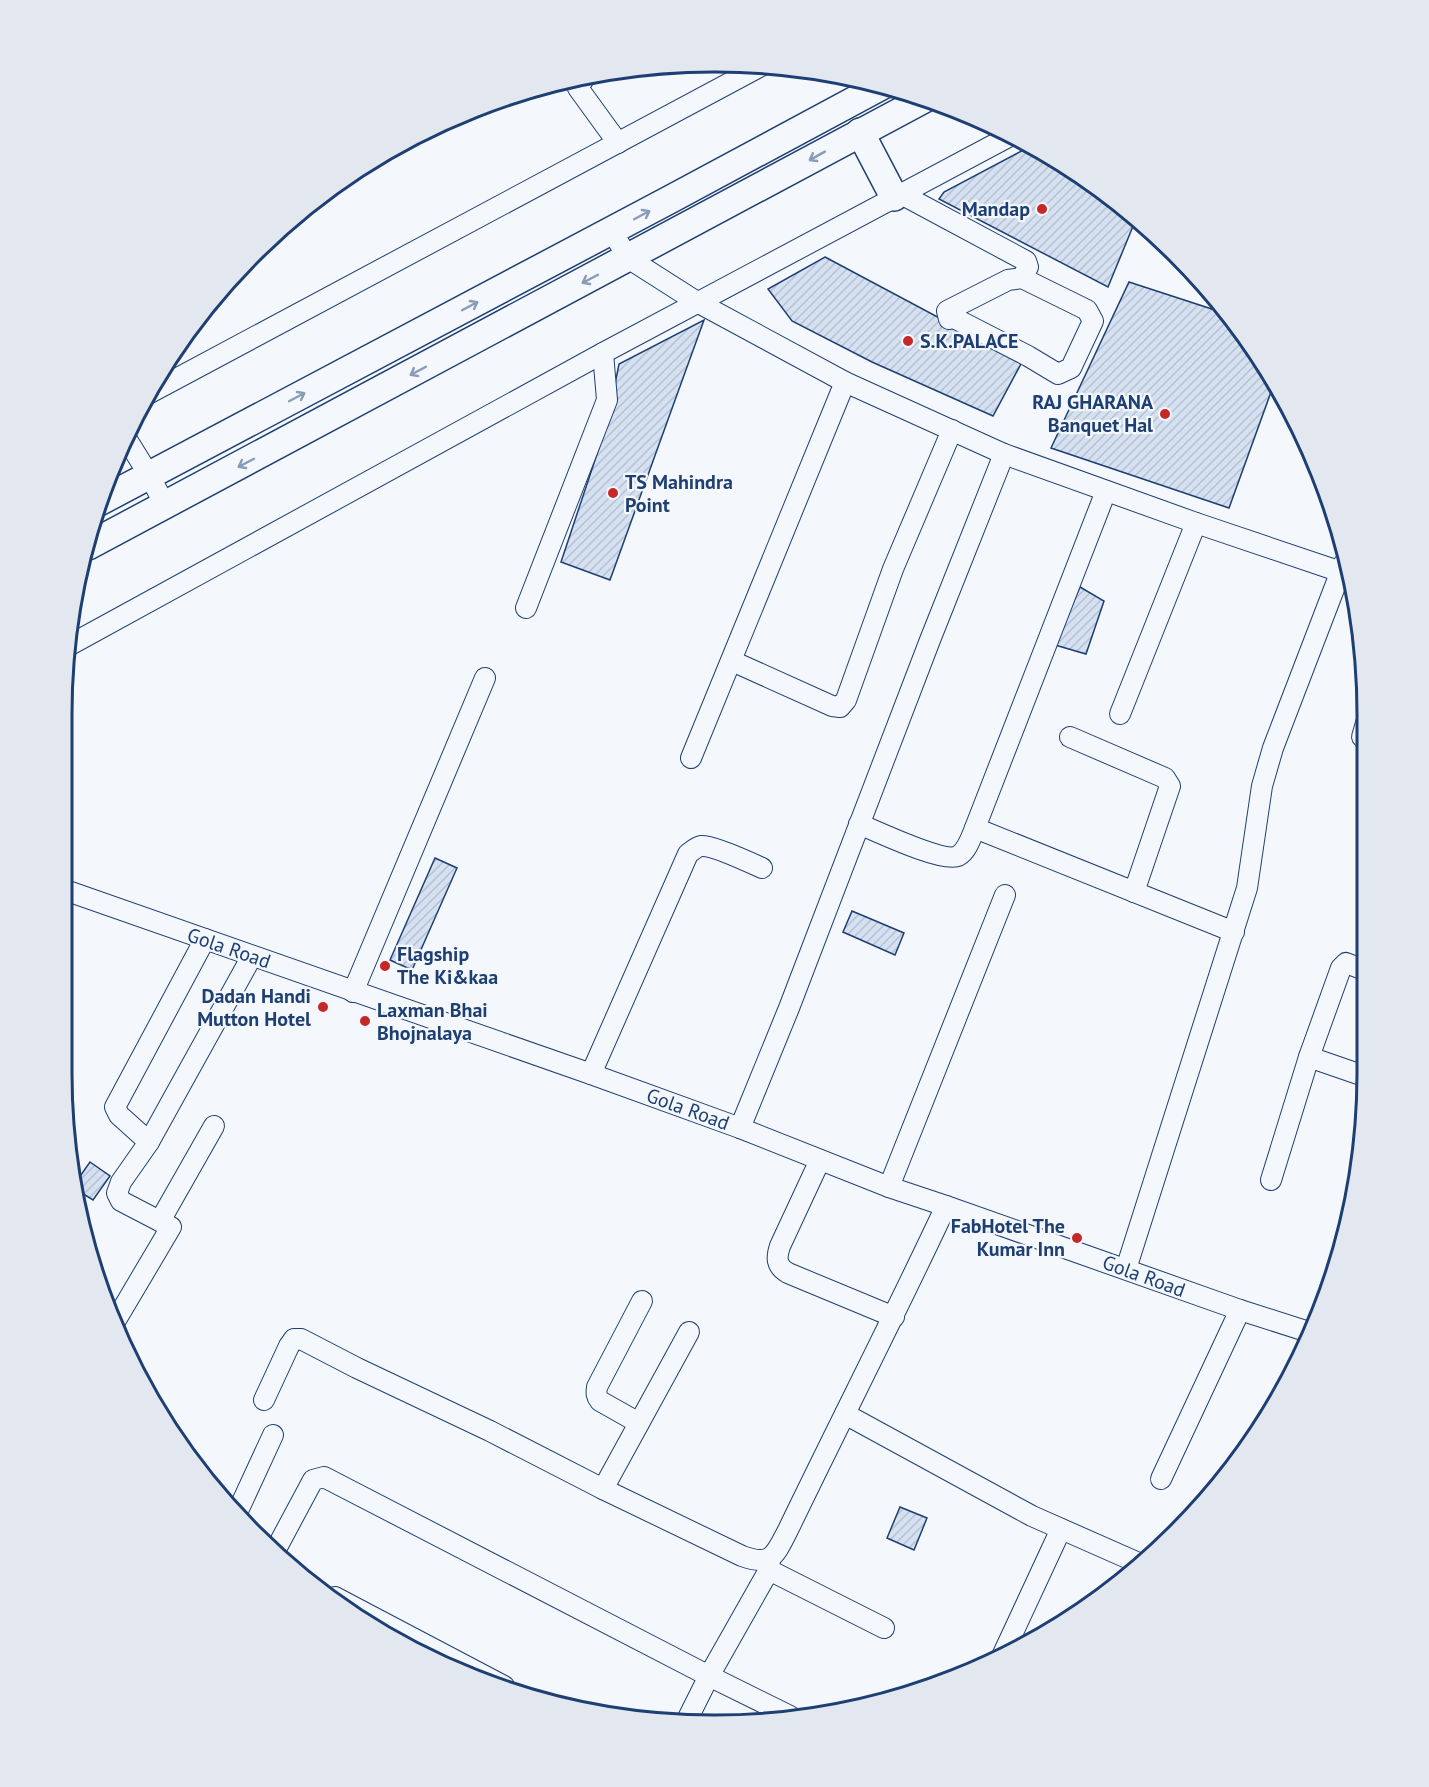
<svg xmlns="http://www.w3.org/2000/svg" width="1429" height="1787" font-family="'PT Sans',sans-serif">
<style>
.building{fill:url(#building-hatch);stroke:#1d3f73;stroke-width:1.5}
.lines{fill:none;stroke-linecap:round;stroke-linejoin:round}
.minor-casing{stroke:#1d3f73;stroke-width:22}
.highway-casing{stroke:#1d3f73;stroke-width:30}
.minor{stroke:#f4f7fb;stroke-width:20}
.highway{stroke:#f4f7fb;stroke-width:27}
.oneway{stroke:#889bb7}
.poi-dot{fill:#c62828;stroke:#f4f7fb;stroke-width:2}
.labels{text-anchor:middle;stroke-width:4.5;stroke-linejoin:round;paint-order:stroke}
.poi-label{font-size:20px;font-weight:bold;fill:#1d3f73;stroke:#f4f7fb;text-anchor:end}
.street-label{font-size:20px;fill:#1d3f73;stroke:#f4f7fb}
.rim{fill:none;stroke:#1d3f73;stroke-width:3}
</style>
<defs>
<pattern id="building-hatch" width="6" height="6" patternUnits="userSpaceOnUse" patternTransform="scale(1.5)"><rect width="6" height="6" fill="#d5e0f0"/><path d="M-1 1l2-2M0 6l6-6M5 7l2-2" fill="none" stroke="#b6c1d1"/></pattern>
</defs>
<rect width="100%" height="100%" fill="#f4f7fb"/>
<g class="building">
<path d="M1031,146l81,51 24,22 -28,68 -169,-88 5,-7z"/>
<path d="M825,257l197,105 -29,54 -121,-54 -80,-41 -24,-32z"/>
<path d="M1129,282l98,32 48,67 -46,127 -178,-60z"/>
<path d="M704,320l-94,260 -49,-18 46,-138 12,-60z"/>
<path d="M1080,587l24,14 -18,53 -31,-9z"/>
<path d="M435,858l22,10 -45,102 -22,-10z"/>
<path d="M852,911l52,22 -9,22 -52,-23z"/>
<path d="M90,1162l20,14 -17,24 -16,-10 -1,-8z"/>
<path d="M900,1507l27,11 -13,32 -27,-12z"/>
</g>
<g class="lines">
<defs>
<g id="minor">
<path d="M585,77l-7,11 40,55"/>
<path d="M901,194l125,67 2,6 -6,11"/>
<path d="M612,231l16,27 69,44 148,80 159,72 192,69 151,51"/>
<path d="M1022,278l65,32 6,11 -22,47 -13,6 -30,-18 -74,-38 -5,1 -2,-8 61,-31z"/>
<path d="M146,395l619,-331"/>
<path d="M126,438l23,37 16,30"/>
<path d="M526,608l81,-208 -4,-47"/>
<path d="M68,646l535,-293 409,-218"/>
<path d="M732,661l100,45 8,1 6,-7 47,-131 59,-139"/>
<path d="M1120,714l76,-191"/>
<path d="M1070,737l95,41 5,8 -36,106"/>
<path d="M1362,737l4,-14"/>
<path d="M691,758l154,-376"/>
<path d="M859,824c17,7 84,39 99,32 9,-5 13,-18 17,-28l131,-337"/>
<path d="M975,828l259,104"/>
<path d="M62,889l529,185 149,54 149,59 57,19 294,104 72,23"/>
<path d="M353,992l132,-314"/>
<path d="M1309,1057l58,20"/>
<path d="M591,1074l97,-220c4,-3 8,-7 13,-8 12,-1 48,16 61,22"/>
<path d="M740,1128l49,-120 141,-368 74,-186"/>
<path d="M149,1142l-30,-27 -4,-8 90,-168"/>
<path d="M820,1160l-40,86c-4,12 -4,20 8,27l106,44"/>
<path d="M1271,1180l38,-123 32,-89 5,-5 21,8"/>
<path d="M889,1187l116,-292"/>
<path d="M160,1221l54,-95"/>
<path d="M1126,1269l121,-381 15,-102 11,-38 71,-185"/>
<path d="M116,1320l55,-93 -50,-26 -4,-8 4,-11 28,-40 103,-186"/>
<path d="M264,1400l25,-54 5,-7h7l56,29 133,63 113,58 139,67c30,11 33,-1 46,-26 52,-108 107,-215 158,-324"/>
<path d="M845,1414l187,102 111,49"/>
<path d="M639,1423l-39,-22c-4,-5 -4,-8 -3,-14l45,-86"/>
<path d="M1161,1479l79,-169"/>
<path d="M603,1489l86,-157"/>
<path d="M237,1513l36,-78"/>
<path d="M275,1551l38,-71 11,-3 385,199 81,40"/>
<path d="M769,1570l115,58"/>
<path d="M335,1597l169,89"/>
<path d="M1003,1654l58,-125"/>
<path d="M686,1722l23,-46 60,-106 1,-12"/>
</g>
<g id="highway">
<path d="M860,132l34,65"/>
<path d="M97,503l574,-304 214,-115"/>
<path d="M88,546l836,-447"/>
</g>
</defs>
<use href="#minor" class="minor-casing"/>
<use href="#highway" class="highway-casing"/>
<use href="#minor" class="minor"/>
<use href="#highway" class="highway"/>
</g>
<defs><path id="oneway-shaft" d="M-6 0H5M1.5-3L5.5 0L1.5 3" fill="none" stroke-width="1.6" stroke-linecap="round" stroke-linejoin="round" transform="scale(1.5)"/></defs>
<g class="oneway">
<use href="#oneway-shaft" transform="translate(817 156) rotate(151)"/>
<use href="#oneway-shaft" transform="translate(642 215) rotate(-28)"/>
<use href="#oneway-shaft" transform="translate(590 279) rotate(152)"/>
<use href="#oneway-shaft" transform="translate(470 306) rotate(-28)"/>
<use href="#oneway-shaft" transform="translate(418 371) rotate(152)"/>
<use href="#oneway-shaft" transform="translate(297 397) rotate(-28)"/>
<use href="#oneway-shaft" transform="translate(246 463) rotate(152)"/>
</g>
<g class="poi-dot">
<circle cx="1042" cy="209" r="6"/>
<circle cx="908" cy="341" r="6"/>
<circle cx="1165" cy="414" r="6"/>
<circle cx="613" cy="493" r="6"/>
<circle cx="385" cy="966" r="6"/>
<circle cx="323" cy="1007" r="6"/>
<circle cx="365" cy="1021" r="6"/>
<circle cx="1077" cy="1238" r="6"/>
</g>
<g class="labels">
<g class="poi-label">
<text x="1030" y="216">Mandap</text>
<text x="920" y="348" text-anchor="start">S.K.PALACE</text>
<text x="1153" y="409">RAJ GHARANA<tspan x="1153" dy="23">Banquet Hal</tspan></text>
<text x="625" y="489" text-anchor="start">TS Mahindra<tspan x="625" dy="23">Point</tspan></text>
<text x="397" y="961" text-anchor="start">Flagship<tspan x="397" dy="23">The Ki&amp;kaa</tspan></text>
<text x="311" y="1003">Dadan Handi<tspan x="311" dy="23">Mutton Hotel</tspan></text>
<text x="377" y="1017" text-anchor="start">Laxman Bhai<tspan x="377" dy="23">Bhojnalaya</tspan></text>
<text x="1065" y="1233">FabHotel The<tspan x="1065" dy="23">Kumar Inn</tspan></text>
</g>
<g class="street-label">
<text transform="translate(229 948) rotate(19)" y="7">Gola Road</text>
<text transform="translate(688 1109) rotate(20)" y="7">Gola Road</text>
<text transform="translate(1144 1276) rotate(20)" y="7">Gola Road</text>
</g>
</g>
<path d="M0 0H1429V1787H0ZM714 72H715A642 642 0 0 1 1357 714V1073A642 642 0 0 1 715 1715H714A642 642 0 0 1 72 1073V714A642 642 0 0 1 714 72Z" fill="#e3e8f0" fill-rule="evenodd"/>
<path class="rim" d="M714 72H715A642 642 0 0 1 1357 714V1073A642 642 0 0 1 715 1715H714A642 642 0 0 1 72 1073V714A642 642 0 0 1 714 72Z"/>
</svg>
